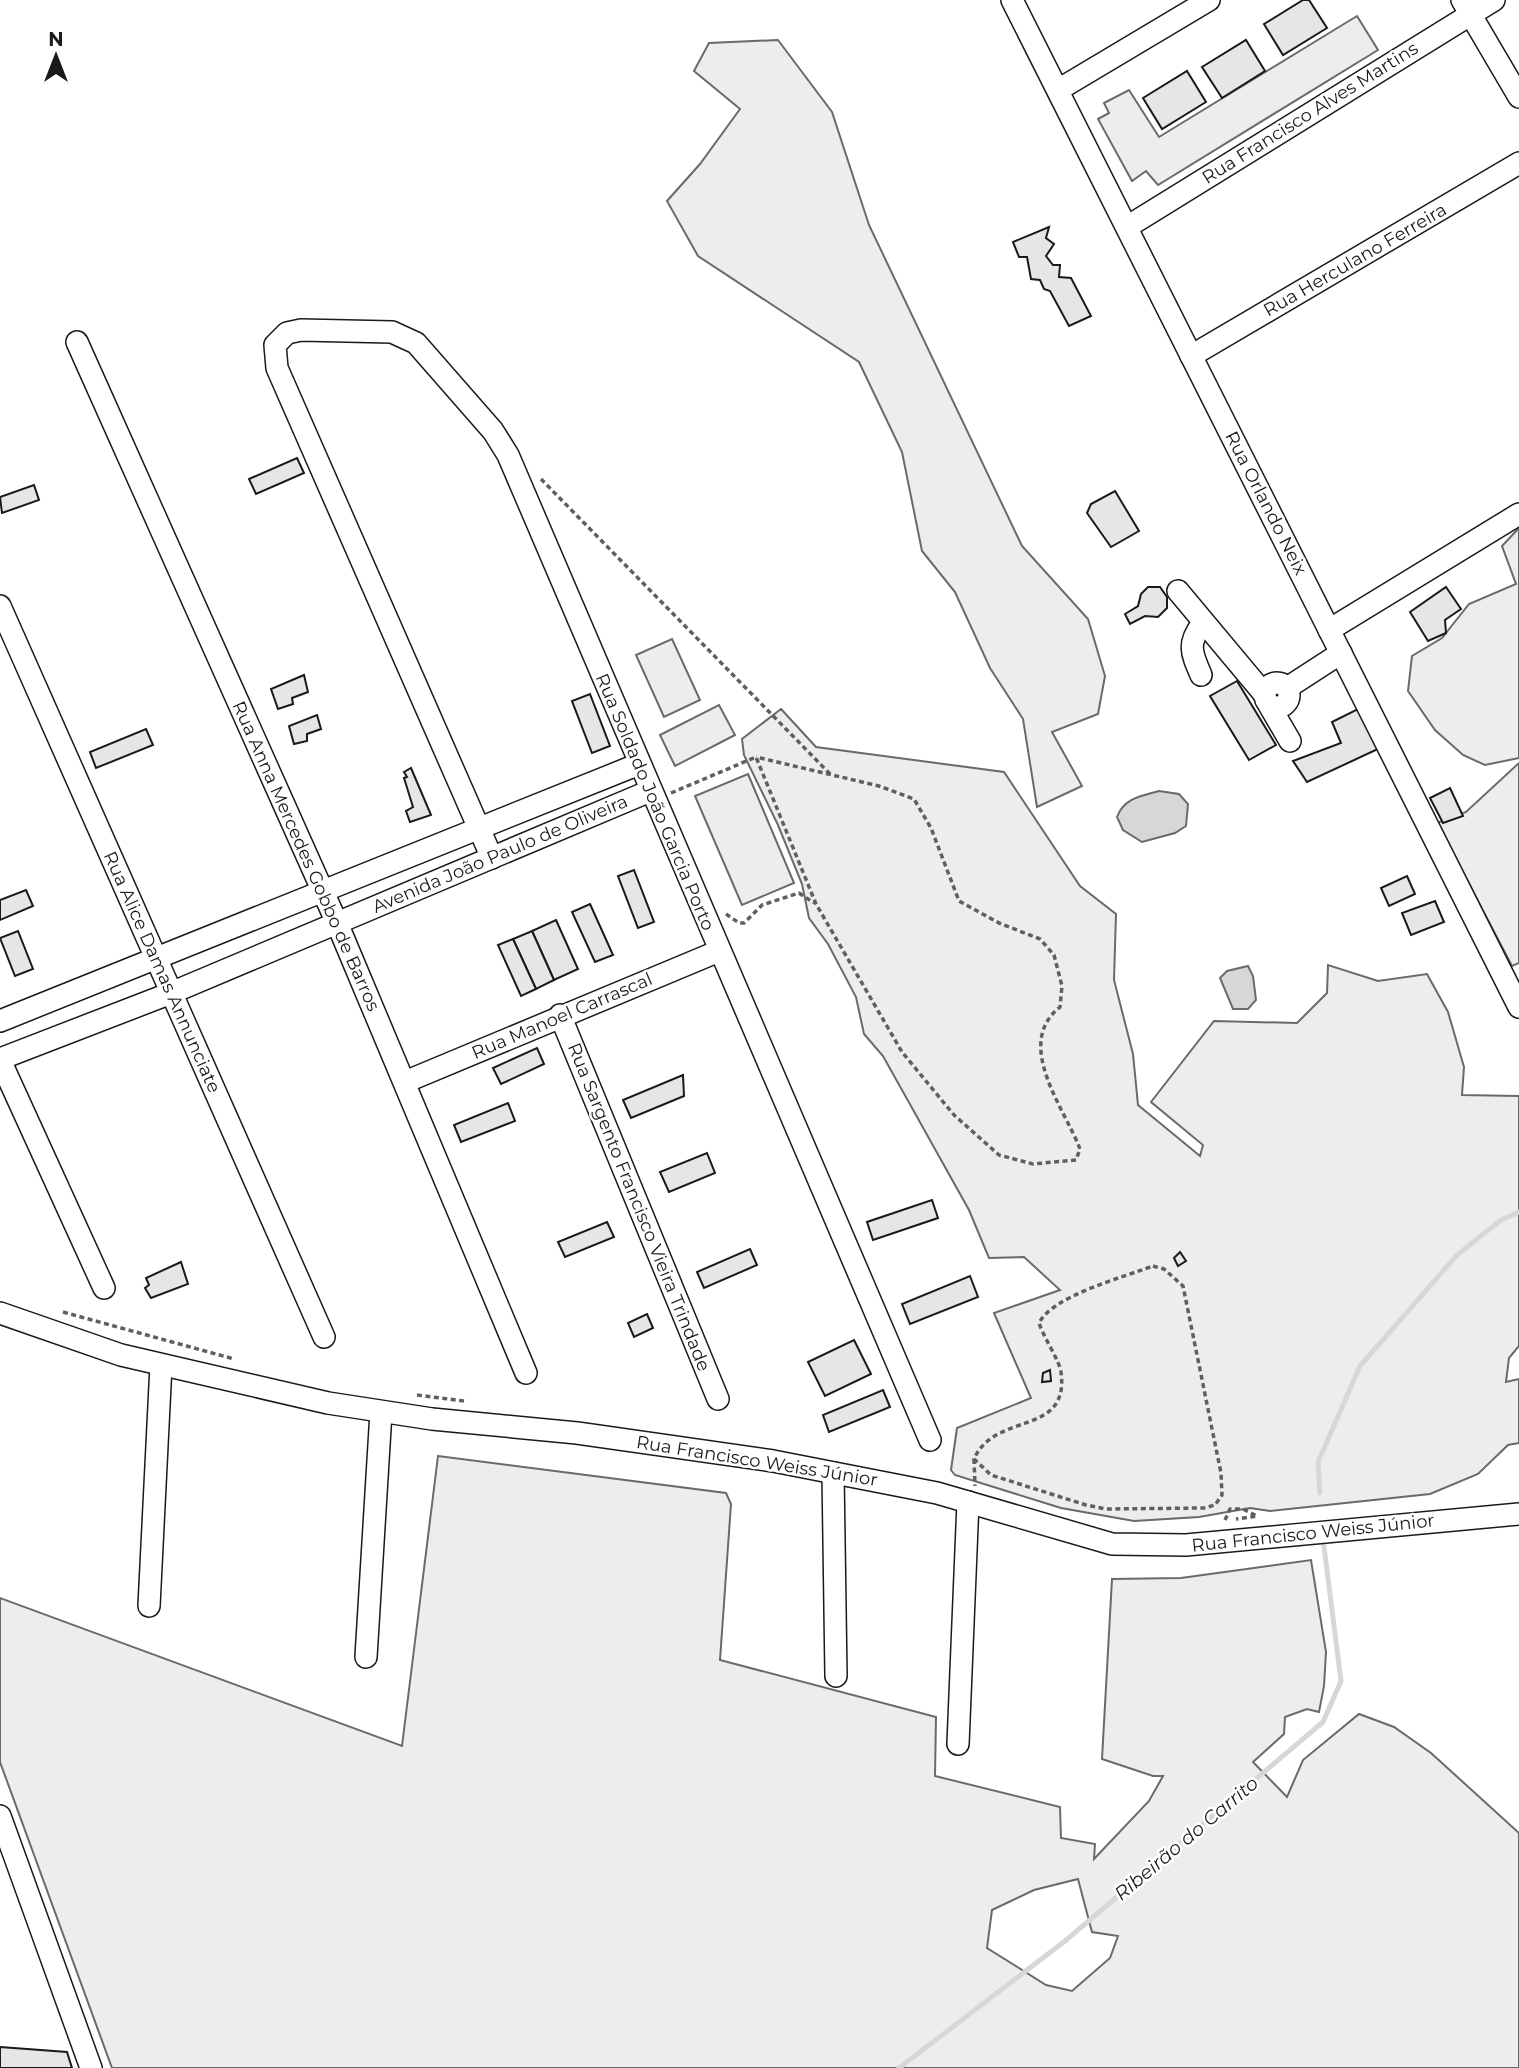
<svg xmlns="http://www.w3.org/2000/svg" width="1519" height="2068" font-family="Montserrat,sans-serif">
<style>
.built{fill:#ededed;stroke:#6a6a6a;stroke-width:2;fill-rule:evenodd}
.water{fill:#d7d7d7;stroke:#6a6a6a;stroke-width:2}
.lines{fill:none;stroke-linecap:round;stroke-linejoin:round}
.stream{stroke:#d7d7d7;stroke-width:5}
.building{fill:#e6e6e6;stroke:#1a1a1a;stroke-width:2}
.minor-casing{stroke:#1a1a1a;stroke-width:24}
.path{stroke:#5f5f5f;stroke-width:3.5;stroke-dasharray:5 3.5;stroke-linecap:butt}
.minor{stroke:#fff;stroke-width:21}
.labels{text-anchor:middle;stroke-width:5;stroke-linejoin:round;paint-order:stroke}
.street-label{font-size:18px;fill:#1a1a1a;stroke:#fff}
.water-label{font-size:19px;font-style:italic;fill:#1a1a1a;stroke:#fff}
</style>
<rect width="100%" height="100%" fill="#fff"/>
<g class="built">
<path d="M1357,16l21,34 -220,135 -12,-14 -14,10 -34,-62 11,-6 -5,-10 25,-13 30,47z"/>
<path d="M778,40l54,72 37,113 153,321 66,73 17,57 -7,38 -46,18 30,54 -45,21 -14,-88 -33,-51 -35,-76 -33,-41 -20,-99 -43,-90 -161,-106 -31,-55 33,-37 40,-55 -46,-38 15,-28z"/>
<path d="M1519,528v230l-34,7 -22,-10 -28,-25 -27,-39 4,-35 30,-18 27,-34 47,-20 -14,-38z"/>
<path d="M672,639l28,61 -36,17 -28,-62z"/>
<path d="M719,705l16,30 -60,31 -15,-31z"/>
<path d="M781,709l35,38 188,25 76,114 36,28 -2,66 19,74 5,51 62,51 3,-11 -52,-43 63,-81 83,2 30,-30 1,-28 50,16 49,-7 21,38 16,55 -2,28 57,1v250l-10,12 -3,24 13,-3v64l-11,2 -30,29 -48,20 -160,17 -20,-3 -51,9 -65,4 -73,-13 -106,-33 -4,-5 6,-42 74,-30 -37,-85 66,-23 -36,-33 -35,1 -20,-48 -86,-154 -19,-22 -8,-37 -28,-53 -19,-26 -7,-34 -24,-59 -34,-70 -2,-16z"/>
<path d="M1519,763v200l-7,3 -75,-143 29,-11z"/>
<path d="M748,774l46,109 -52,22 -47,-109z"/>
<path d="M438,1456l288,37 5,11 -11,156 216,57 -1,59 125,31 1,31 34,6 -1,15 55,-58 14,-25h-10l-51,-17 10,-180 69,-1 130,-18 15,92 -2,34 -5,26 -12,-3 -22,8 -1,17 -31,28 34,35 16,-37 56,-46 35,13 37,26 88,80v235h-1407l-112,-306v-164l402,148zM1078,1879l14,53 26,4 -8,22 -38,33 -26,-6 -59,-37 5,-38 42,-20z"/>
</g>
<g class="water">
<path d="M1159,791l20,3 9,10 -2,22 -11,7 -33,9 -19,-12 -6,-13c7,-19 24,-21 42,-26z"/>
<path d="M1248,966l5,10 3,24 -8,9h-15l-13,-31 7,-7z"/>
</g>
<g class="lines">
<g class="stream">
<path d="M1320,1493l-2,-31 42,-96 97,-111 44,-35 18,-8"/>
<path d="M899,2068l166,-127 258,-219 18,-41 -18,-142"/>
</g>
</g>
<g class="building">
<path d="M1303,0h6l18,28 -44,27 -19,-31z"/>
<path d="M1246,40l19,31 -43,27 -20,-31z"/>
<path d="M1187,71l19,31 -44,27 -19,-31z"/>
<path d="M1049,227l-3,11 8,6 -8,12 7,9h7l-1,12 12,1 20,38 -22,10 -19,-35 -6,-2 -4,-9 -9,-1 -4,-22h-8l-6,-15z"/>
<path d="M297,458l7,15 -48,21 -7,-15z"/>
<path d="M34,485l5,15 -37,13 -2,-16z"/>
<path d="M1115,491l24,40 -28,16 -24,-34 4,-9z"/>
<path d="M1148,587h12l7,10v11l-9,9 -13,-1 -15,8 -5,-10 13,-8 3,-12z"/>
<path d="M1446,587l15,22 -16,11 1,13 -18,8 -18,-29z"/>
<path d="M304,675l4,17 -16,6 1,6 -15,5 -7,-20z"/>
<path d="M1237,681l39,64 -27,15 -39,-64z"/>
<path d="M590,694l20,52 -18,7 -20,-52z"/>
<path d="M1358,709l22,39 -73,34 -14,-21 48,-18 -9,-21z"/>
<path d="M317,715l4,14 -14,5v7l-13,3 -5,-18z"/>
<path d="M146,729l7,16 -57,23 -6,-16z"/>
<path d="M411,768l20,47 -21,7 -4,-11 7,-4 -9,-29 3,-1 -3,-5z"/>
<path d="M1450,788l13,28 -20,7 -13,-25z"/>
<path d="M634,870l20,52 -16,6 -20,-52z"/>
<path d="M1407,876l8,18 -26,12 -8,-18z"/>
<path d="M26,890l7,16 -33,14v-20z"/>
<path d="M1435,901l9,21 -33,13 -9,-22z"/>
<path d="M590,904l23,51 -18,7 -23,-50z"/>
<path d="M556,920l22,49 -24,11 -22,-49z"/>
<path d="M18,931l15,38 -18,7 -15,-38z"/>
<path d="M532,931l22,49 -18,9 -23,-50z"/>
<path d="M513,939l23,50 -15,7 -23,-51z"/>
<path d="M537,1048l7,16 -43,20 -8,-16z"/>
<path d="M683,1075l1,21 -53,22 -8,-18z"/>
<path d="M508,1103l7,18 -54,21 -7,-17z"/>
<path d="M707,1153l8,20 -46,19 -9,-20z"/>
<path d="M932,1200l6,18 -65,22 -6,-18z"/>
<path d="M607,1222l7,15 -49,20 -7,-15z"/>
<path d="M750,1249l7,16 -53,23 -7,-16z"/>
<path d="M1180,1252l6,9 -8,5 -4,-8z"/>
<path d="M181,1262l7,22 -37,14 -6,-10 4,-3 -3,-7z"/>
<path d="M970,1276l8,21 -68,27 -8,-20z"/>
<path d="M647,1314l6,14 -19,9 -6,-14z"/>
<path d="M854,1340l17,34 -46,22 -17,-34z"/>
<path d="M1050,1370l1,11 -9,1 1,-9z"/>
<path d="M883,1390l7,17 -61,25 -6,-17z"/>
<path d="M0,2047l67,5 5,16h-72z"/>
</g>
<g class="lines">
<defs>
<g id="minor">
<path d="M1012,0l507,1007"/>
<path d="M1462,0l57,97"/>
<path d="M1058,90l151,-90"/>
<path d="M1127,227l367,-227"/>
<path d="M77,342l260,581 189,450"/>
<path d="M1191,356l328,-193"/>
<path d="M1178,591l87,104"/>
<path d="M0,606l324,731"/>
<path d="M1329,630l190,-116"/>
<path d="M1201,675c-10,-23 -14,-32 2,-52"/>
<circle cx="1277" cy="695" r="12"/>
<path d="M1287,688l54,-35"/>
<path d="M1269,705l21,36"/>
<path d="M492,858l-215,-490 -2,-23 12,-12 14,-3 91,2 24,11 77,88 15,24 422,985"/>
<path d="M560,1015l158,384"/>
<path d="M0,1021l639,-257"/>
<path d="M0,1059l171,-66 479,-202"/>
<path d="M0,1060l104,228"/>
<path d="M405,1082l314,-131"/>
<path d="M0,1313l121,42 207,48 104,16 145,14 196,28 164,32 175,51 74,1 333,-31"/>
<path d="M833,1473l3,203"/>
<path d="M149,1606l12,-241"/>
<path d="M366,1657l15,-245"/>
<path d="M958,1744l10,-242"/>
<path d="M0,1816l91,252"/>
</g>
</defs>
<use href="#minor" class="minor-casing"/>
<g class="path">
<path d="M541,479l291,297"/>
<path d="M671,793l85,-36 60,147 86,148 52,63 45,40 34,9 43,-4 4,-11c-15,-40 -67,-105 -20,-142l2,-21 -8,-31 -14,-16 -41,-16 -40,-22 -28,-73 -17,-29 -35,-13 -123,-29"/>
<path d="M726,914l13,9h5l18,-18 37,-12 15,10"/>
<path d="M1153,1266l11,3 19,17 38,187 1,22 -7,10 -11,3 -98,1 -20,-4 -95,-30 -17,-16c21,-48 96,-22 87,-87 -1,-10 -17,-34 -22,-49 13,-27 85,-46 114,-57z"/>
<path d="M63,1312l171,47"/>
<path d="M417,1395l47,6"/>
<path d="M974,1459l1,27"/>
<path d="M1225,1520l5,-11h13l14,7 -21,3"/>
</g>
<use href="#minor" class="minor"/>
</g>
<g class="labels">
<g class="street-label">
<text transform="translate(1310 113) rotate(-32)" y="6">Rua Francisco Alves Martins</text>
<text transform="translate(1355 260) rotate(-30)" y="6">Rua Herculano Ferreira</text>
<text transform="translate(1266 503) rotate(63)" y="6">Rua Orlando Neix</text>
<text transform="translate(655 802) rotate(67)" y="6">Rua Soldado João Garcia Porto</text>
<text transform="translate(500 854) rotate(-23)" y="6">Avenida João Paulo de Oliveira</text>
<text transform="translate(306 856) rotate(66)" y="6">Rua Anna Mercedes Gobbo de Barros</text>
<text transform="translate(162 972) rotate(66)" y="6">Rua Alice Damas Annunciate</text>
<text transform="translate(562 1016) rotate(-23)" y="6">Rua Manoel Carrascal</text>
<text transform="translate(639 1207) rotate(68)" y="6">Rua Sargento Francisco Vieira Trindade</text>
<text transform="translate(757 1461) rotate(9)" y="6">Rua Francisco Weiss Júnior</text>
<text transform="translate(1313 1533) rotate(-6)" y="6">Rua Francisco Weiss Júnior</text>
</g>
<g class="water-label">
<text transform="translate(1186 1838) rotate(-40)" y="7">Ribeirão do Carrito</text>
</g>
</g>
<g transform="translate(56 56)" stroke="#ffffff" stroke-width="5" paint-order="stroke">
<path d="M0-5L12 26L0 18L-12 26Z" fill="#1a1a1a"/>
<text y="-10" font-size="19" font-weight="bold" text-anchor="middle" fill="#1a1a1a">N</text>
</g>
</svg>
